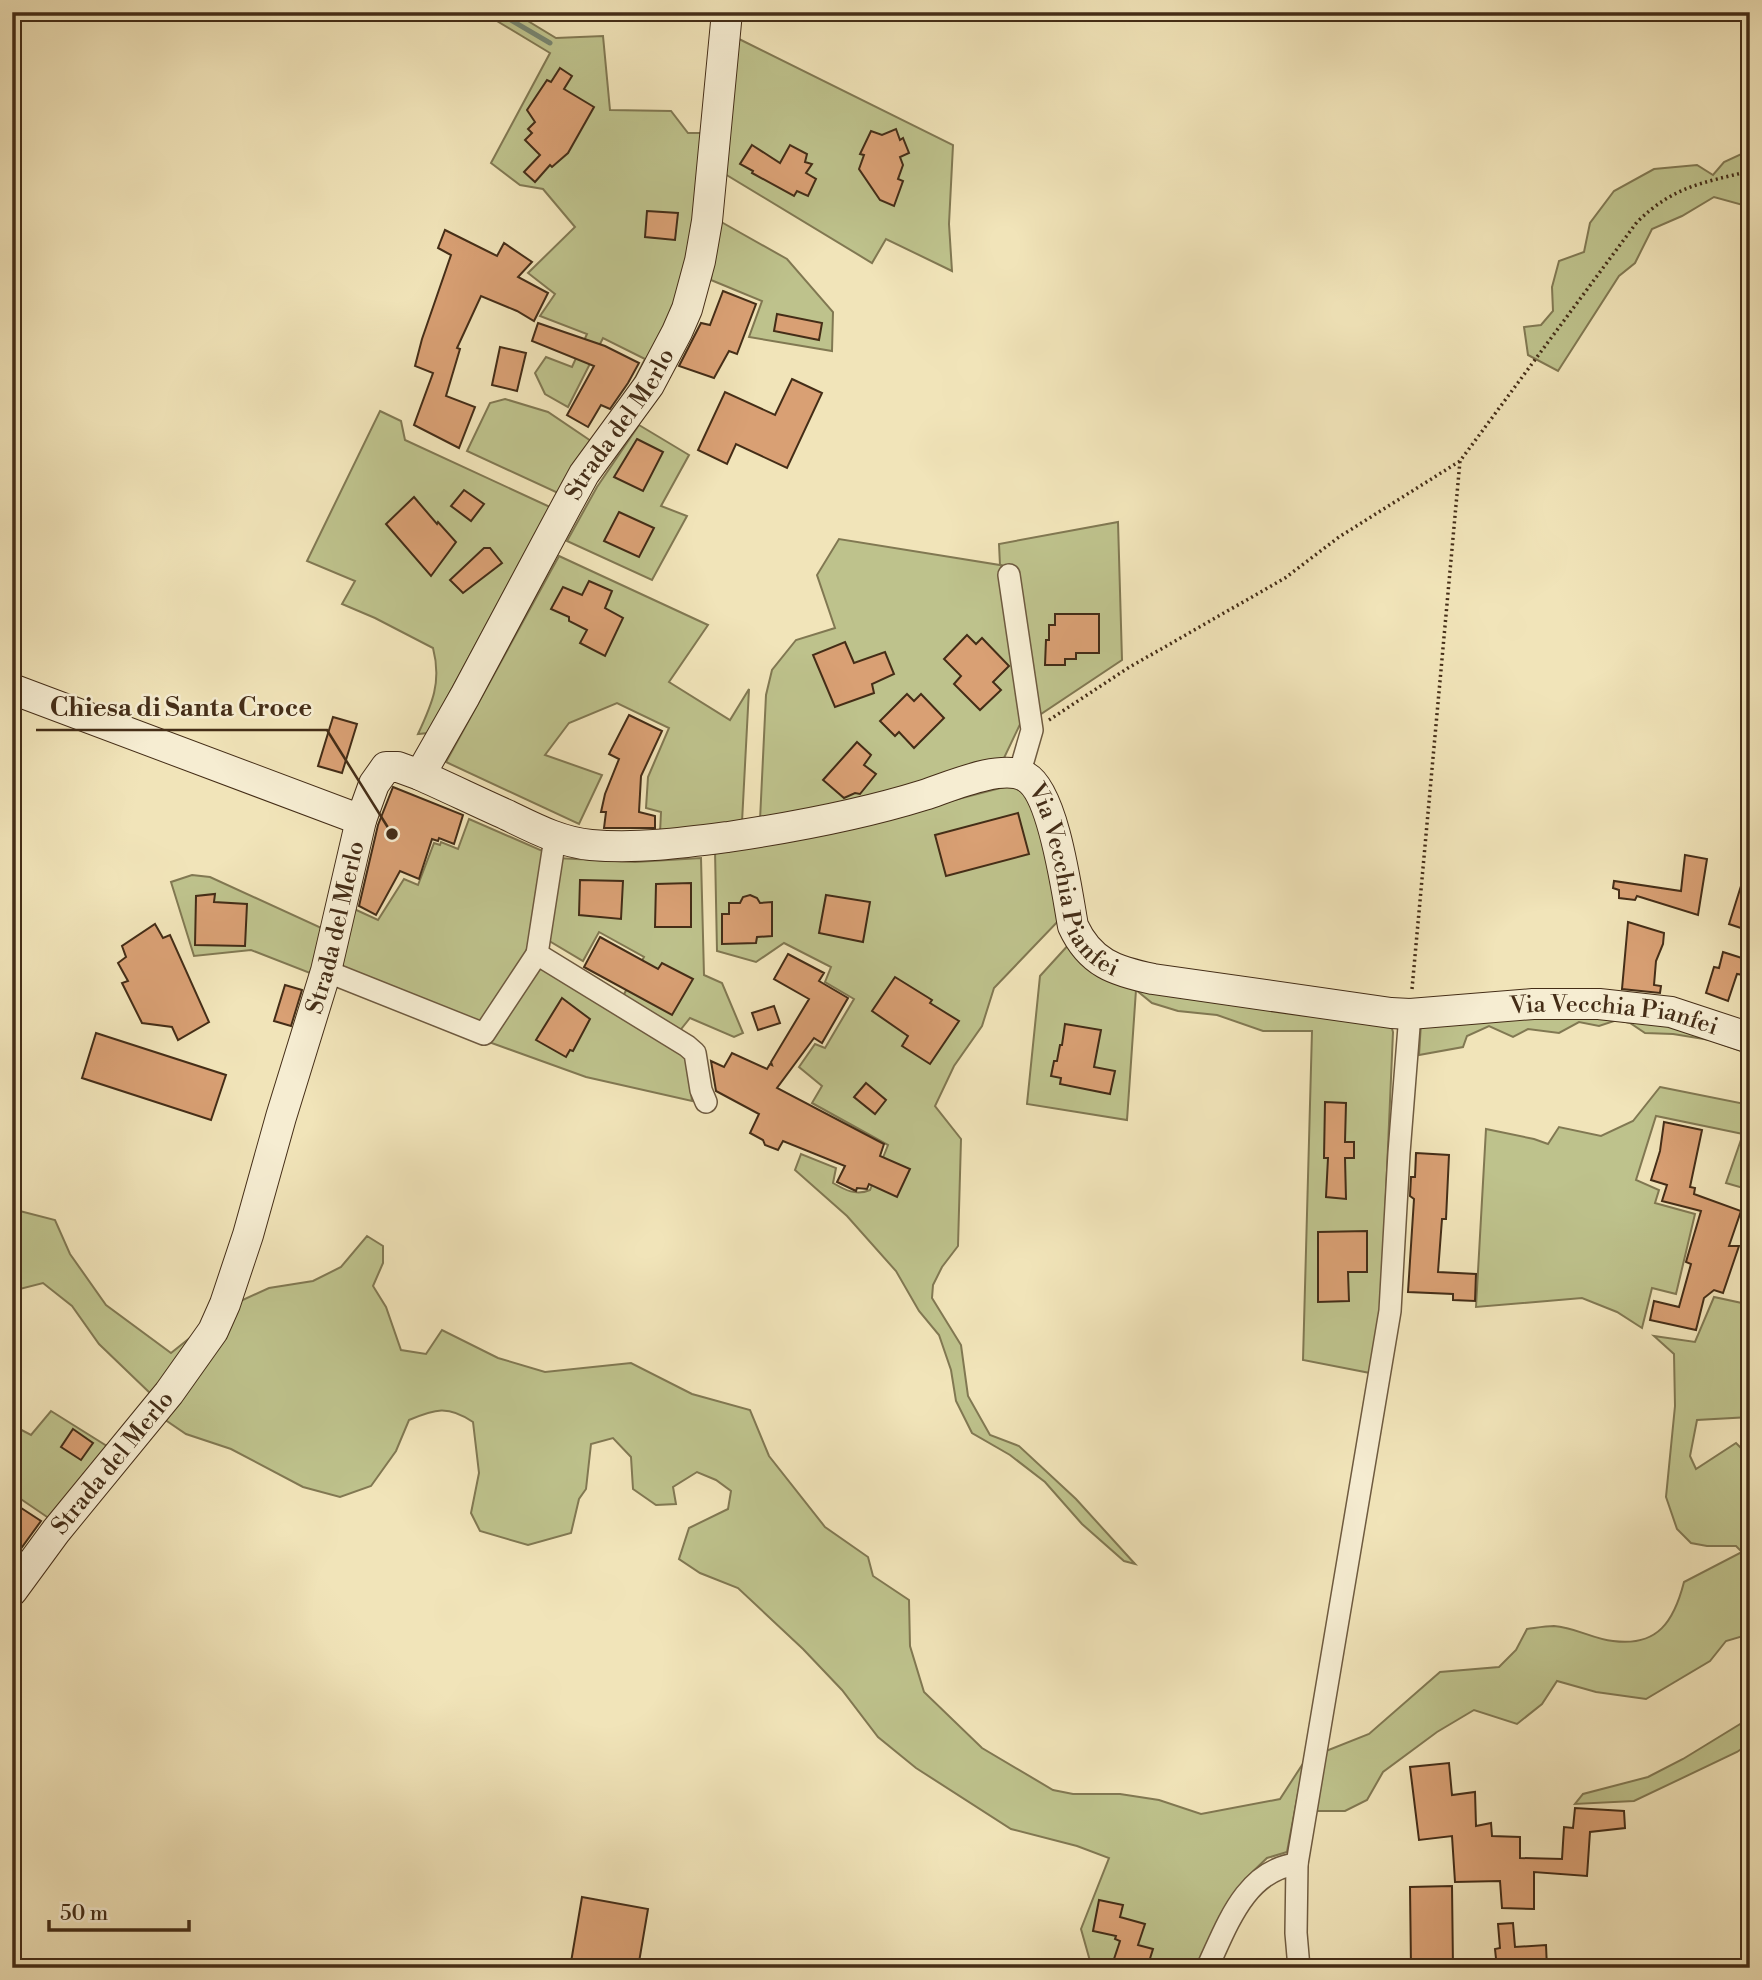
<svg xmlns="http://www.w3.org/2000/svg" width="1762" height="1980" font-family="'Libre Bodoni',serif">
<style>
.green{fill:#bec28c;stroke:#817852;stroke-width:2}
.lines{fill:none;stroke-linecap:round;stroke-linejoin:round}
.stream{stroke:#788570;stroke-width:5}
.building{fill:#d9a074;stroke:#442d17;stroke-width:2}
.street-casing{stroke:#6f5b40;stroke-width:24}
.secondary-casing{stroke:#442d17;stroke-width:32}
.path{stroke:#442d17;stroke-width:3.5;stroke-dasharray:2 3.5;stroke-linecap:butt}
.street{stroke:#f6edd2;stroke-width:21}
.secondary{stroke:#f6edd2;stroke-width:30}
.labels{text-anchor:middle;stroke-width:5;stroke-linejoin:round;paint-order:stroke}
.street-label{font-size:24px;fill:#442d17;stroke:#f6edd2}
.leader{fill:none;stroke:#442d17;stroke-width:2.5}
.callout-dot{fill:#442d17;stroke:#f6edd2;stroke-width:2.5}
.callout-label{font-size:26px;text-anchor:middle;font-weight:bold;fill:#442d17;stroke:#f6edd2;stroke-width:5;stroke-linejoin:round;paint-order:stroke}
</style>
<rect width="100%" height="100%" fill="#f1e4b9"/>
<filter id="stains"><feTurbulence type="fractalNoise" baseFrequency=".00286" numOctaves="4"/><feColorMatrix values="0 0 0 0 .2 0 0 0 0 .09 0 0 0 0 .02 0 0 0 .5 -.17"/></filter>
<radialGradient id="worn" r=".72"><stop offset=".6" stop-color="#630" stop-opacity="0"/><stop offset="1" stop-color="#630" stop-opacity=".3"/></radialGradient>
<g class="green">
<path d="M482,12h31l43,26 47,-2 7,74 61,1 17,22h20l-30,175 -51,86 18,-35 -42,-21 -35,69 -23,-13 -10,-21 11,-16 26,10 15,-33 -47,-18 15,-22 -27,-21 47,-46 -32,-38 -23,-4 -29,-22 59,-110z"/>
<path d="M733,36l220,109 -4,79 3,47 -66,-32 -14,24 -152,-92z"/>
<path d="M1750,150v57l-36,-10 -32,19 -30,13 -17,34 -16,13 -61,95 -30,-16 -4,-28 17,-2 12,-14 -1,-24 7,-26 25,-9 6,-29 24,-32 40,-22 43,-4 16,10 11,-13z"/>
<path d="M716,219l71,40 46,53 -1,39 -83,-14 13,-36 -51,-21z"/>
<path d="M505,399l43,13 43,29 -33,52 -91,-42 23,-48z"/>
<path d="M380,411l21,10 4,19 145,67 -122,226 -10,1c14,-30 24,-52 15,-86l-58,-30 -33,-14 13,-23 -48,-20z"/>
<path d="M639,425l50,30 -28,51 26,10 -35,64 -85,-39 30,-54z"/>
<path d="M1118,522l4,138 -87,58 -22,-149 -12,-4 22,153 -19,40 -95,31 -149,31 6,-125 6,-25 24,-30 39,-12 -18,-53 22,-36 161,26 -1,-21z"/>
<path d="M559,556l149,69 -39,57 61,38 19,-31 -7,133 -82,11 1,-21 -15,-4 2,-31 21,-49 -52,-25 -48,20 -24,32 57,20 -23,49 -133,-62z"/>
<path d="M1008,786l11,2 16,17 28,111 -69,72 -12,38 -28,40 -19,40 26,33 -3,107 -16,21 -9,18 -1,13 29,47 7,51 22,39 29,11 57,53 59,65 -11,-3 -42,-37 -37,-42 -35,-27 -38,-22 -16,-32 -5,-31 -12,-35 -20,-24 -23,-40 -49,-55 -52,-46 6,-16 35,14 -3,15c12,7 23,13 37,7l18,-45 -76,-42 10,-17 -23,-19 16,-23 10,4 29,-49 -29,-17 6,-15 -47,-24 -28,19 -39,-11 -2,-101 109,-16z"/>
<path d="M469,819l76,33 -15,100 -47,75 -145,-56 14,-63 26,12 26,-41 14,6 16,-42 6,2 1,-3 17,7z"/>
<path d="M556,858l79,4 66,-4 3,117 18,8 21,50 -9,4 -44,-19 -12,15 -56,-35 22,-41 -45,-25 -16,29 -37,-22z"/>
<path d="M192,875l18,2 118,54 -13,44 -64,-25 -57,6 -23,-74z"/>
<path d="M1071,942l8,14 312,69 2,7 -12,276 -11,65 -67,-13 9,-329h-49l-46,-16 -39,-4 -26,-8 -16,-13 -9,130 -100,-16 13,-128z"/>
<path d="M538,962l146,91 3,8 5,40 -106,-24 -100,-36z"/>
<path d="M1513,1013l143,7 94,28v6l-40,-14 -37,-6 -28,-1 -15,-10 -13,-3 -18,6 -20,-4 -20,11 -31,-4 -15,8 -24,-11 -22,10 -4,11 -44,8 2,-32z"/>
<path d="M1660,1087l90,18v85l-24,-7 17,-49 -87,-18 -20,64 23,10 -4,13 40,11 -19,80 -24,-6 -10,40 -25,-16 -35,-14 -106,9 10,-178 48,10 14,5 11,-17 42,9 32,-15z"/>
<path d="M12,1209l43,11 15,34 36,51 65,48 40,-32 -59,74 -53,-51 -27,-38 -29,-23 -31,8z"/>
<path d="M367,1236l16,10v17l-10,23 13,21 15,43 25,4 16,-24 56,28 47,14 86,-9 61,31 58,16 19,46 56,71 43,30 5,19 36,24 1,46 14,46 58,56 71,42 20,4h47l39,6 42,14 79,-15 24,-37 -17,90 -20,6 -22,21 -44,89h-109l-11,-39 28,-71 -32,-12 -66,-17 -95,-61 -38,-31 -36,-47 -39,-41 -65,-61 -38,-15 -21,-14 10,-31 39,-19 3,-18 -15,-11 -19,-8 -24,15 3,17 -20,1 -23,-16 -2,-32 -18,-19 -22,6 -5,45 -7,10 -8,34 -43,12 -48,-14 -9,-18 8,-40 -6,-51c-25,-17 -38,-13 -64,-2l-13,31 -25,35 -31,11 -37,-10 -72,-38 -45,-15 -25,-17 75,-114 33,-15 44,-7 28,-14z"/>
<path d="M1750,1284v133l-53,3 -7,36 6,13 40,-26 14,14v177l-24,7 -16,20 -64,38 -50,-7 -39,-11 -15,23 -25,20 -43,-14 -37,22 -54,40 -16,28 -22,11h-29l10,-60 43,-17 71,-62 59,-5 17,-17 11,-21c8,-1 18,-3 27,-3 20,1 39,13 59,15 45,6 61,-20 71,-59l58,-30 -6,-6h-29l-16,-3 -14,-14 -11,-32 9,-91 -1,-52 -20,-18 41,6 19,-45 28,6z"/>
<path d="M51,1411l59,37 -57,73 -41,-28v-68l19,10z"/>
<path d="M1750,1718v25l-13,9 -103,49 -59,3 8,-10 65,-17 35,-18z"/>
</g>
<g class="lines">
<path class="stream" d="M497,12l53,31"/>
</g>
<g class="building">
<path d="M560,68l12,8 -8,13 30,18 -26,46 -16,14 -2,-2 -15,17 -11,-10 16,-17 -15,-15 7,-7 -4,-4 7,-7 -8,-12 20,-30 4,2z"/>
<path d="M896,129l4,11 3,-2 6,15 -9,4 3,8 -5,14 5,2 -9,25 -14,-6 -21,-31 5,-14 -4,-1 11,-23 11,4z"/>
<path d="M752,145l28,18 10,-18 17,9 -2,8 7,2 -6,9 10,6 -8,17 -11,-5 -3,5 -42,-23 1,-2 -13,-7z"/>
<path d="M647,211l31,2 -3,27 -30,-3z"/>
<path d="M445,230l52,26 7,-13 28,19 -14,15 30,16 -14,28 -17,-10 -36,-15 -24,52 3,1 -14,47 29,11 -16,41 -45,-23 19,-52 -18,-7 7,-27 29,-84 -13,-7z"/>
<path d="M723,291l33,13 -19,50 -8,-3 -15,27 -35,-12 22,-43 9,2z"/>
<path d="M777,314l45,9 -3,17 -45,-9z"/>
<path d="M538,323l67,23 34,17 -11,20 -18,26 -9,-4 -13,22 -21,-12 27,-49 -62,-25z"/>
<path d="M500,347l26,6 -9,38 -25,-6z"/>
<path d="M792,379l30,14 -35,75 -51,-24 -9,20 -29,-14 27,-58 50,23z"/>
<path d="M637,439l26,13 -20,39 -29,-14z"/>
<path d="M464,490l20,14 -13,17 -20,-15z"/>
<path d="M414,497l23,27 1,-2 18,20 -25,34 -45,-52z"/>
<path d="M619,512l35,16 -15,29 -35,-16z"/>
<path d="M484,548h6l12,15 -39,30 -13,-13z"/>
<path d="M589,581l23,10 -7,17 18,10 -18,38 -25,-13 7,-13 -18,-9v-4l-18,-8 12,-22 19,8z"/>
<path d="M1055,614h44v39h-23v6h-11v6h-20l1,-25h3v-15h6z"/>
<path d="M967,635l9,9 6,-6 27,28 -16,16 8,8 -21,20 -26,-26 7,-8 -17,-17z"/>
<path d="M845,642l9,21 31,-11 9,22 -22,10 2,9 -39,14 -22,-52z"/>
<path d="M907,694l7,7 7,-7 23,24 -30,30 -15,-16 -4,4 -15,-15z"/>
<path d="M629,715l33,16 -21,45 -2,36 16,4v12h-51l2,-16h-5l4,-18 14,-35 -10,-5z"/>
<path d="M333,717l24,7 -15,49 -24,-7z"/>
<path d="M857,742l14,13 -7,10 12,9 -16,20 -5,-1 -11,5 -21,-18z"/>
<path d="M393,787l70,28 -9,29 -15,-6 -1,3 -6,-2 -13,40 -19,-8 -24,44 -17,-9 19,-81z"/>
<path d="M1018,813l11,41 -83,22 -11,-41z"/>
<path d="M1685,855l22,4 -9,56 -61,-19 -2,4 -16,-2v-8l-6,-2 1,-7 67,10z"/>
<path d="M1746,870h4v61l-21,-7z"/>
<path d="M580,880l43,1 -2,38 -42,-4z"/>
<path d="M691,883v44h-36l1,-43z"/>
<path d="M215,894l-1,8 33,2 -2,42 -50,-1 1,-49z"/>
<path d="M750,895l7,3 3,5 12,-1v34l-15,1 -1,6 -34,1v-30h7v-11h11l3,-6z"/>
<path d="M826,895l44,7 -7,40 -44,-9z"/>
<path d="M1628,922l36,11 -1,11 -7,17 -2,24 7,1 -1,7 -38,-4z"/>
<path d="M155,924l8,14 7,-3 39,87 -31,18 -6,-13 -30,-4 -20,-40 6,-2 -10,-18 8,-6 -4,-11z"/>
<path d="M600,937l58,32 4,-6 31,16 -21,36 -88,-48z"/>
<path d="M1723,952l25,8 -5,15 -6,-1 -9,27 -22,-8 8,-26 5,1z"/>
<path d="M788,954l36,19 -5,8 29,17 -26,45 -8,-5 -37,50 107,56 -4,12 30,13 -13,28 -28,-13 -2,5 -10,-1 -1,3 -19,-9 8,-16 -62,-25 -5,9 -13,-5 -2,-5 -13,-7 9,-19 -43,-23 -5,-30 13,6 8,-14 35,16 3,-5 2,1 -1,-3 38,-63 -35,-20z"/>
<path d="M895,977l37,23 -2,3 29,18 -29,43 -28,-18 6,-10 -36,-25z"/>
<path d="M285,985l17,5 -11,36 -17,-5z"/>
<path d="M562,998l28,21 -17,32 -3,-1 -4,7 -30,-17z"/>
<path d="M774,1006l6,17 -22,7 -6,-17z"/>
<path d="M1065,1024l36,6 -7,37 21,4 -5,23 -50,-10 1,-6 -10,-2 3,-15h3l3,-16h2z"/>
<path d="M96,1033l130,42 -15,45 -129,-42z"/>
<path d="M866,1083l20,17 -11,14 -21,-17z"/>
<path d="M1325,1102l21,1 -1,39h9v16h-9l1,41 -20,-2 2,-39h-4z"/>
<path d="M1664,1122l38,8 -12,57 5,1 -1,6 47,17 -12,35h10l-16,47 -9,-3 -10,8 -8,32 -46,-10 4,-19 25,6 12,-43 -5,-2 15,-51 -39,-10 5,-16 -16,-5 9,-29z"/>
<path d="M1416,1153l33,2 -3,64h-4l-4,53 38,2 -1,27 -22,-1v-6l-45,-2 6,-93 -4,-3 1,-19h4z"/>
<path d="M1367,1231v41h-19l1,29 -31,1v-70z"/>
<path d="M73,1429l20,14 -12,17 -20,-13z"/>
<path d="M12,1502l29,19 -29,40z"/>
<path d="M1449,1763l3,32 23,-3 1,34 15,-3 1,13 28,1v21l42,1 2,-32 9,1 2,-20 49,3 1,17 -35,4 -3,44 -53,-4v37l-32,-1 -2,-27 -45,1 -3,-46 -33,4 -9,-73z"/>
<path d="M1452,1886l1,82h-42l-1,-81z"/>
<path d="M582,1897l66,12 -10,59h-68z"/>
<path d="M1099,1900l24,5 -3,12 25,7 -7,21 15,4 -6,19h-36l9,-27 -5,-2 1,-3 -23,-5z"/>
<path d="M1513,1923l2,24 31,-2 1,23h-50l-2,-19 5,-1 -2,-24z"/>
</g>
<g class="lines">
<defs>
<g id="street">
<path d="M1009,575l23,155 -13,45"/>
<path d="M555,838l-18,116 150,92 8,7 6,37 5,12"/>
<path d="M326,971l158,63 53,-80"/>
<path d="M1207,1968c20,-42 38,-98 90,-104"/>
<path d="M1299,1968l-3,-35 1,-69 93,-553 9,-158 11,-139"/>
</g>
<g id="secondary">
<path d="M12,689l349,131"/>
<path id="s1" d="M420,775c29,13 58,27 87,40 27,13 53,27 84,30 46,4 91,-2 137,-8 67,-10 132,-22 196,-42 25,-8 78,-32 102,-18 28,16 41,116 47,149 17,37 42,45 80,53l238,34 19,1 123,-10h66l72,8 79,26"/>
<path id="s2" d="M12,1591l44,-60 113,-138 44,-62 12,-27 23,-69 33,-118 45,-146 35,-151 13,-36 12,-17h12l22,8 45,-79 101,-189 18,-33 65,-89 28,-53 10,-23 13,-48 7,-40 20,-209"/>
</g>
</defs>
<use href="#street" class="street-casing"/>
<use href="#secondary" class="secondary-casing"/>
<g class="path">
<path d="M1049,720l79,-52 157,-90 54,-41 121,-76 177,-239c37,-36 65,-39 113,-51"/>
<path d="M1412,989l48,-528"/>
</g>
<use href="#street" class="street"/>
<use href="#secondary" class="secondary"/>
</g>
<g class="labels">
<g class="street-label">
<text dy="8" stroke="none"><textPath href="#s2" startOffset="1360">Strada del Merlo</textPath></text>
<text dy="8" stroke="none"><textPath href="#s1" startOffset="747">Via Vecchia Pianfei</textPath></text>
<text dy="8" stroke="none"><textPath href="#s2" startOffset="751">Strada del Merlo</textPath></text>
<text dy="8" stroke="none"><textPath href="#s1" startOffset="1354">Via Vecchia Pianfei</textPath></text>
<text dy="8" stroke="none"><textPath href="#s2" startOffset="163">Strada del Merlo</textPath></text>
</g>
</g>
<path class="leader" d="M392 834L327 730H36"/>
<circle class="callout-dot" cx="392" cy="834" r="7"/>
<g class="callout-label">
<text x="181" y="716">Chiesa di Santa Croce</text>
</g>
<rect width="1762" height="1980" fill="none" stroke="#f1e4b9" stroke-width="42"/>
<rect x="14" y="14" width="1734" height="1952" fill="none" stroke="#442d17" stroke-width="3.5"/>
<rect x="21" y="21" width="1720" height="1938" fill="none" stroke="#442d17" stroke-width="2"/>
<path d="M49 1920v10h140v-10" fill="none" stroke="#442d17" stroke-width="3.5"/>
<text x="60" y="1920" font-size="21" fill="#442d17" stroke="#f6edd2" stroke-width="5" paint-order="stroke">50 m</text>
<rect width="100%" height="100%" filter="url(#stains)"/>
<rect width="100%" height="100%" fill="url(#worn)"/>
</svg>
